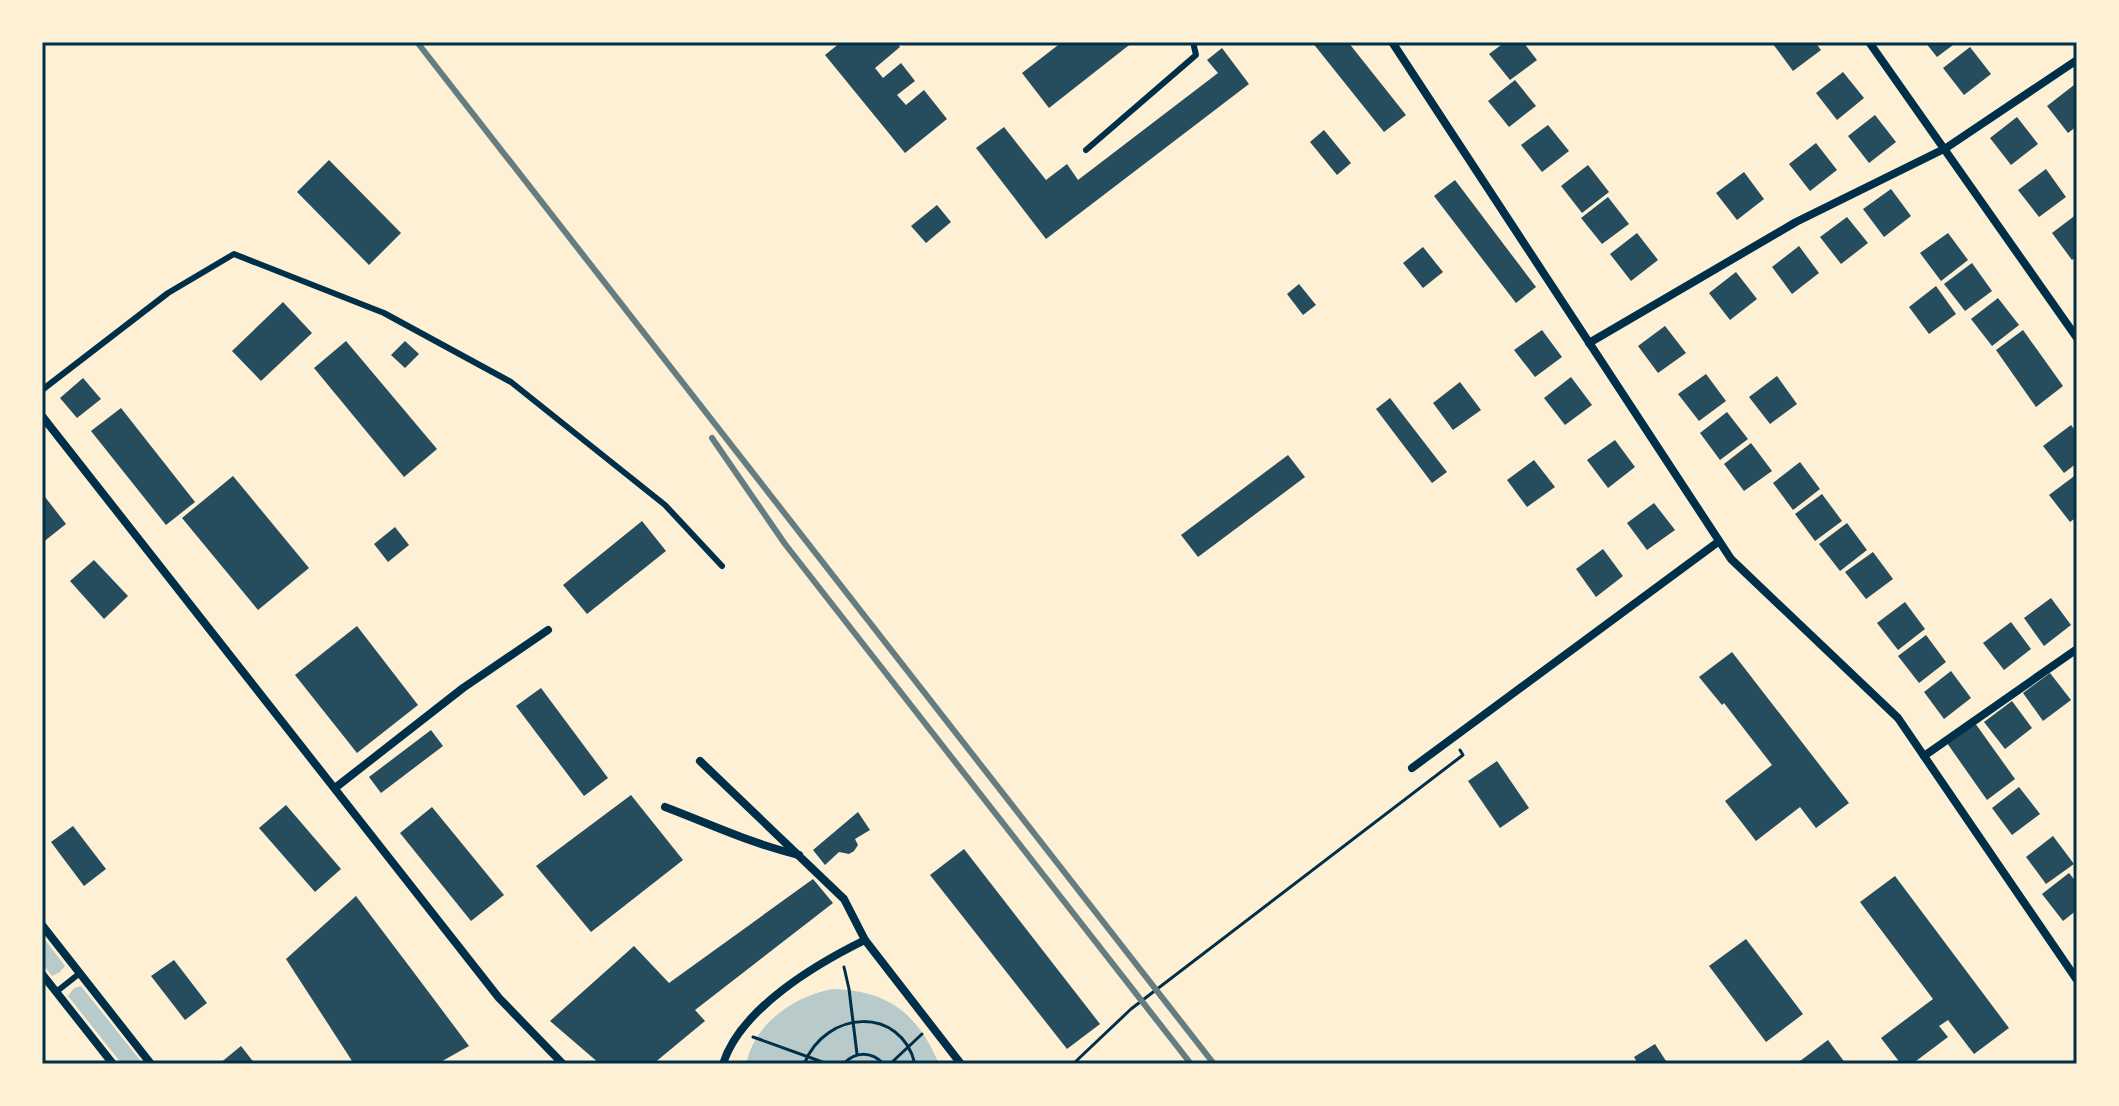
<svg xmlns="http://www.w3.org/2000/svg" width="2119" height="1106" font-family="'Roboto Condensed',sans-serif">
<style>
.green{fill:#b9caca}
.building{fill:#264d5e}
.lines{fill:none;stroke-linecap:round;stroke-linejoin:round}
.path{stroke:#003049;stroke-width:3}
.service{stroke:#003049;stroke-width:6}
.minor{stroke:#003049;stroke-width:8}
.rail{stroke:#657d81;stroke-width:6}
.neatline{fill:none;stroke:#003049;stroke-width:3}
</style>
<rect width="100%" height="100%" fill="#fdf0d5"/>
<g class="green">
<path d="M42,936l23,30 -5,6 -8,4 -10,-13z"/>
<path d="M81,986l62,78h-21l-54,-68 6,-8z"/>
<path d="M832,989c56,1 86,25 107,75h-193c9,-41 47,-67 86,-75z"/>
</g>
<g class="building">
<path d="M841,42h55l4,5 -25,21 8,10 18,-15 14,18 -18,14 9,10 18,-15 23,29 -42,34 -80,-98z"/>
<path d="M1062,42h71l-84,66 -27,-35z"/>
<path d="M1312,42h36l58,73 -22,17z"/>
<path d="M1505,42h18l14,18 -27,20 -21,-26z"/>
<path d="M1775,42h40l6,8 -28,21 -20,-27z"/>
<path d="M1925,42h32l-20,15z"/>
<path d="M1970,47l21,27 -27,21 -21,-27z"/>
<path d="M1222,48l27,36 -203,155 -70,-91 28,-21 42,53 21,-16 11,16 140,-107 -11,-13z"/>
<path d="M1843,72l21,26 -27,22 -21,-27z"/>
<path d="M1515,80l21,26 -27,21 -21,-26z"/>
<path d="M2074,85l3,4v37l-9,7 -21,-27z"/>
<path d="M1875,115l21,27 -27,21 -21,-27z"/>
<path d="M2017,117l21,27 -27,21 -21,-27z"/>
<path d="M1548,125l21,26 -27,21 -21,-27z"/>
<path d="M1324,130l27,33 -14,12 -27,-33z"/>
<path d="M1816,143l21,27 -27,21 -21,-27z"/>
<path d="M329,160l72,73 -32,32 -72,-73z"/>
<path d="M1588,165l21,27 -27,21 -21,-27z"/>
<path d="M2046,169l20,28 -27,20 -21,-27z"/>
<path d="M1744,172l20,27 -27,21 -21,-27z"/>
<path d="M1455,180l81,107 -20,16 -82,-107z"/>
<path d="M1891,189l20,27 -27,21 -21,-28z"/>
<path d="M1608,197l21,27 -27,20 -21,-26z"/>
<path d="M937,205l14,17 -25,21 -15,-17z"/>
<path d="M2077,214v42l-5,4 -20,-27z"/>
<path d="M1847,217l21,26 -27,21 -21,-27z"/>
<path d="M1637,233l21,27 -27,21 -21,-27z"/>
<path d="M1948,233l20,27 -27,21 -21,-28z"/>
<path d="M1799,246l20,27 -27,21 -20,-27z"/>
<path d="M1423,247l20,25 -20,16 -20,-25z"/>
<path d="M1972,263l20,28 -27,20 -21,-27z"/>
<path d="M1736,272l21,27 -27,21 -21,-27z"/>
<path d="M1299,284l17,21 -13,10 -16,-21z"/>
<path d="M1936,286l20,28 -27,20 -20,-27z"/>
<path d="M1998,298l21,27 -27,21 -21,-27z"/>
<path d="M283,302l29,31 -51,48 -29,-30z"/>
<path d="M1665,326l21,27 -28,20 -20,-27z"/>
<path d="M1542,330l20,27 -27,20 -21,-27z"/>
<path d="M2023,330l40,56 -27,21 -40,-57z"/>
<path d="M346,341l91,108 -33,28 -90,-109z"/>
<path d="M405,341l14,13 -14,14 -14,-13z"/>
<path d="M1706,374l20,27 -27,20 -21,-27z"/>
<path d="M1777,376l20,28 -27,20 -21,-27z"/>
<path d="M1571,377l21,28 -27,20 -21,-27z"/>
<path d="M83,378l18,21 -24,19 -17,-20z"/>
<path d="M1460,382l21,28 -28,20 -20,-27z"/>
<path d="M1390,398l57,74 -15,11 -56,-74z"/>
<path d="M121,408l74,94 -29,23 -75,-94z"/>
<path d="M1727,412l21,27 -28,21 -20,-27z"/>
<path d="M2071,425l6,8v30l-13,10 -21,-27z"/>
<path d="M1615,440l20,27 -27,21 -21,-28z"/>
<path d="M1751,443l21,28 -28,20 -20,-27z"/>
<path d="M1288,455l17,22 -107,80 -17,-22z"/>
<path d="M1534,460l21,27 -28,20 -20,-27z"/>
<path d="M1800,462l20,27 -27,21 -20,-27z"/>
<path d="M2077,474v43l-7,5 -21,-27z"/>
<path d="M233,476l76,92 -51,42 -76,-92z"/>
<path d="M42,493l24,31 -24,19z"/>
<path d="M1822,494l20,27 -27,20 -20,-27z"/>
<path d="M1654,503l21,27 -28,20 -20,-27z"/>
<path d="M642,521l24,30 -79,63 -24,-29z"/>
<path d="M1847,523l20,27 -27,21 -21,-27z"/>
<path d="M395,527l14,18 -21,17 -14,-18z"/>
<path d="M1603,549l20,27 -27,21 -20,-28z"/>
<path d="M1873,552l20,27 -27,20 -21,-27z"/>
<path d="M94,560l34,36 -24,23 -34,-38z"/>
<path d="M2051,598l20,27 -27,21 -20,-28z"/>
<path d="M1905,602l20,27 -27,21 -21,-27z"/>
<path d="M2011,622l20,27 -27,21 -21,-27z"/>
<path d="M357,626l61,79 -61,48 -62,-78z"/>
<path d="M1926,635l20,27 -27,21 -21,-27z"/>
<path d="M1732,652l117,151 -33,25 -16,-21 -44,34 -31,-40 47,-36 -48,-62 -2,2 -23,-28z"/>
<path d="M1951,671l20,27 -27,21 -20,-27z"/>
<path d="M2050,673l21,27 -28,21 -20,-28z"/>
<path d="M541,688l67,90 -24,18 -68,-90z"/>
<path d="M2012,701l20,27 -27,21 -21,-27z"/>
<path d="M1975,723l40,56 -28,21 -40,-57z"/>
<path d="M431,730l12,16 -62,47 -12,-16z"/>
<path d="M1497,761l32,47 -29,20 -32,-47z"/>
<path d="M2019,787l21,27 -28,21 -20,-27z"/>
<path d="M631,795l52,65 -92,72 -55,-66z"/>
<path d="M286,805l55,64 -26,23 -56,-64z"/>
<path d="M432,807l72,88 -33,26 -71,-88z"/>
<path d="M858,812l12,18 -15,9 3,6 -4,6 -5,3 -10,-2 -14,13 -12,-15z"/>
<path d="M73,826l33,43 -22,17 -33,-44z"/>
<path d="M2053,836l21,28 -28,20 -20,-27z"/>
<path d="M964,849l136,175 -33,25 -137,-174z"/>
<path d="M2069,873l8,10v27l-14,11 -21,-27z"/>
<path d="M1895,876l114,152 -35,26 -26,-34 -9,6 9,11 -36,27h-11l-20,-26 52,-39 -73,-97z"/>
<path d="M813,879l20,24 -138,107 10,11 -52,43h-53l-50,-43 84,-75 35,37z"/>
<path d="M356,896l56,74 57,76 -32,18h-83l-68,-105z"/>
<path d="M1746,939l57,75 -37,28 -57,-76z"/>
<path d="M174,960l33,43 -22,17 -34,-44z"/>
<path d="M1828,1040l18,24h-50z"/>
<path d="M1655,1044l13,20h-30l-4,-7z"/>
<path d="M241,1046l14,18h-36z"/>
</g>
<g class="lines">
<g class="path">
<path d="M844,967l5,22 8,65"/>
<path d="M753,1037l75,27"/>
<path d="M804,1064c22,-55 97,-58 111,0"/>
<path d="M843,1064c13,-13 28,-13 41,0"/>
<path d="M890,1064l32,-30"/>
<path d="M1073,1064l58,-55 332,-254 -3,-5"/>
</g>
<g class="service">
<path d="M1086,150l110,-95 -3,-13"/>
<path d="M42,390l126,-97 66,-39 150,59 127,69 154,123 57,61"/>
<path d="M56,992l24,-19"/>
</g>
<g class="minor">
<path d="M1392,42l339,517 167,159 179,262"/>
<path d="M1869,42l208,296"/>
<path d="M1589,343l207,-121 150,-74 131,-88"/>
<path d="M42,416l457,582 64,66"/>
<path d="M1924,756l153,-107"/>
<path d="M700,761l144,138 21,41"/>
<path d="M1412,768l306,-226"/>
<path d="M335,788l128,-100 85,-58"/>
<path d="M665,807c45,17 87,37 134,48"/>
<path d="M42,925l109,139"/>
<path d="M42,974l71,90"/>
<path d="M723,1064c17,-55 93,-100 142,-124l96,124"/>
</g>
<g class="rail">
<path d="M417,42l797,1022"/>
<path d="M712,438l73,106 406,520"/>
</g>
</g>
<rect width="2119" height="1106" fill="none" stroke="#fdf0d5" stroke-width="88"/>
<rect x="44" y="44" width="2031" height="1018" class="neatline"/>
</svg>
